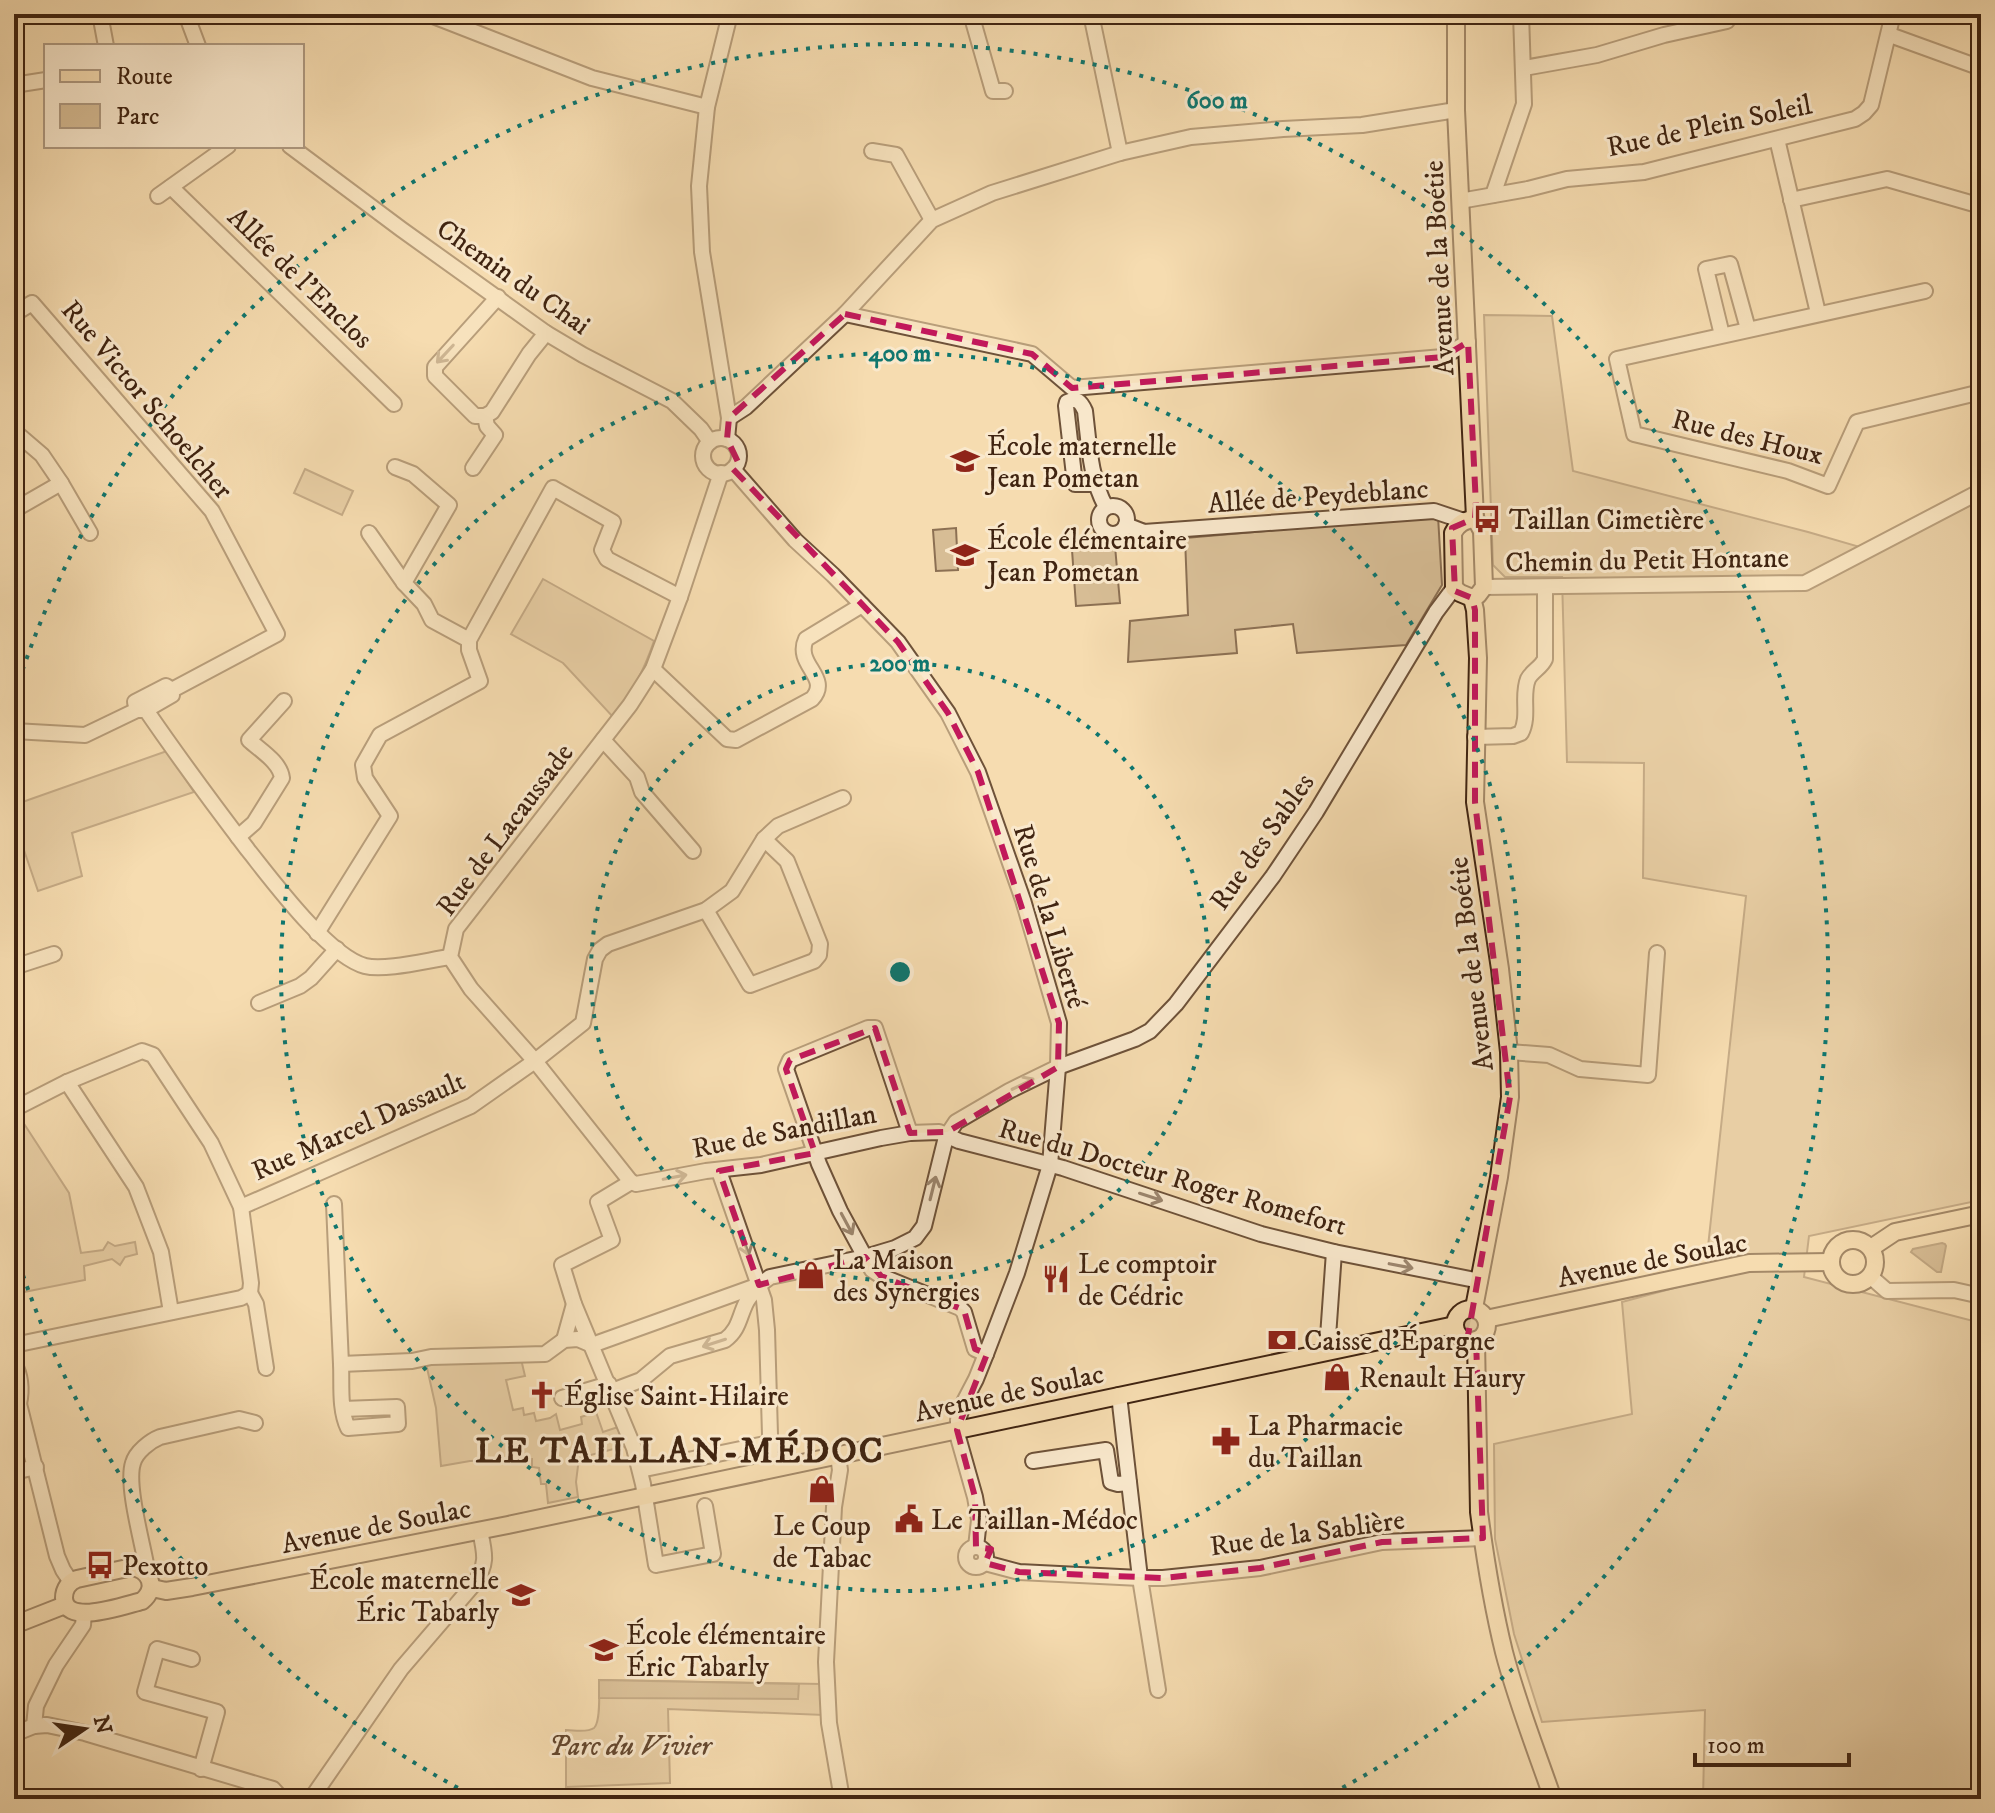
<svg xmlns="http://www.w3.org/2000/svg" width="1995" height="1813" font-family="'IM FELL DW Pica',serif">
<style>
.green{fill:#d7bd95;stroke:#8c7053;stroke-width:2}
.water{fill:#b89d7a;stroke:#886d50;stroke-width:2}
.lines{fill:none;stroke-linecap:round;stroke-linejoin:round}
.minor-casing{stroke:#6e5239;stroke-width:18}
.major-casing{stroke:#402411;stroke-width:20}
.minor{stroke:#f9e8cc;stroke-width:14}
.major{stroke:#f6dcb0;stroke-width:16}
.oneway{stroke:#9c866e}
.marked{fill:none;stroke:#c2185b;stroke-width:6;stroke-dasharray:16 10;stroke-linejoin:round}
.ring{fill:none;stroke:#0f766e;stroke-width:4;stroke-dasharray:4 8}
.labels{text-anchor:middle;stroke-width:6;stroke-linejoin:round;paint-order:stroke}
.street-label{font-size:28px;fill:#402411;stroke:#f9e8cc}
.poi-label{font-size:28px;fill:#402411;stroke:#f9e8cc;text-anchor:start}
.park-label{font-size:28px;font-style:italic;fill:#664a32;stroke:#f9e8cc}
.district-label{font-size:36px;font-weight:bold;letter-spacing:2px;fill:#402411;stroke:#f9e8cc}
.centre{fill:#0f766e;stroke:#f9e8cc;stroke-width:4}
.ring-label{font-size:24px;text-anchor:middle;font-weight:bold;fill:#0f766e;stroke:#f9e8cc;stroke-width:6;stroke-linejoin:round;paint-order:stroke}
</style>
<rect width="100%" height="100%" fill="#f6dcb0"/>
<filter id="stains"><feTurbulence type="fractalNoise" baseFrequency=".0025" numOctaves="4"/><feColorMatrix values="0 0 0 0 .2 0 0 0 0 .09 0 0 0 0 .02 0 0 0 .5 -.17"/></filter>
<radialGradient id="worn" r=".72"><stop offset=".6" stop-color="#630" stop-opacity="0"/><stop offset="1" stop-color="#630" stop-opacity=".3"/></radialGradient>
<g class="green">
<path d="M1484,315l68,1 21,155 235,61 52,15 6,11 115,-58v700l-172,36 -5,41 177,46v476h-278l2,-89 -163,12 -28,-88 -19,-95 -1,-95 138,-30 -10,-112 89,-24 -4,-22 39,-360 -103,-18 1,-115 -77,-1 -5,-185h-57l-12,-12z"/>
<path d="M305,469l48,22 -11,24 -48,-22z"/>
<path d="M1438,516l4,69 -36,60 -109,8 -4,-29 -58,6 2,23 -109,9 2,-41 58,-6 -3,-77z"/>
<path d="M956,528l2,42 -22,1 -3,-41z"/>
<path d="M1115,546l5,57 -44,3 -4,-56z"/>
<path d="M543,579l111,62c-11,32 -21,49 -41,76l-50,-54 -52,-29z"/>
<path d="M167,751l27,41 -122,41 10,43 -44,15 -23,-67 -1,-19z"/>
<path d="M19,1116l50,77 12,60 22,-3 5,-8 7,4 20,-4 2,12 -12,3 -5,8 -8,-6 -28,7 1,14 -71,14v-175z"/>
<circle cx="1471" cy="1324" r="12"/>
<path d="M425,1359h96l4,17 -19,4 7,30 10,-2 1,7 10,-2 2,8 14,-3 6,-4 4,16 22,-6 -1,-7 15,-5 7,20 15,-5 7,19 -46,12 -3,24 2,15 -30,6 -2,-19h-5l-2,-16 -7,-1v-8l-62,2 -29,5 -5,-58z"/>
<path d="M599,1680l223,4 2,31 -156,-6 2,74 -104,4v-57c8,0 21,3 28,-2 7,-6 5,-38 5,-48z"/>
</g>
<g class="water">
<path d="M1942,1243l3,1 1,2 -5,26h-4l-26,-20 2,-3z"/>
<path d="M599,1680l200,4 -1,15 -199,-1z"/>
</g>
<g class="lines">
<defs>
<g id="minor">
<path d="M100,14l6,32"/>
<path d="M186,14l12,32"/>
<path d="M428,14l164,64 115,29"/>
<path d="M971,14l22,77h12"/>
<path d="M1091,14l29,139"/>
<path d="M14,17l16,-3"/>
<path d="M1890,35l91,33"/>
<path d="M1524,68l73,-13 67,-20 63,-14"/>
<path d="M14,85l32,-5"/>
<path d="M1777,139l41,174"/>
<path d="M290,146l111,83 145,104 37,22 89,46 29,28 9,13"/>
<path d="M872,151l24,4 36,65"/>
<path d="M171,187l223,217"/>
<path d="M1493,195l31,-91 -3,-90"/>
<path d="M158,196l70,-50"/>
<path d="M1791,200l96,-21 94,27"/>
<path d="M1460,201l68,-12 39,-10 77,-7 211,-53 9,-6 7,-8 22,-91"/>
<path d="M1925,291l-308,68 17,75 154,37 40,15 29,-64 124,-30"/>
<path d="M498,297l-63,70v9l40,40h10l7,-4 37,-58 17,-21"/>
<path d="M14,314l18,-11 180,208 65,123 -105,56v5l-26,15h-9l-52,25 -71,-4"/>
<path d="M845,314l187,40 40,34 371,-31 25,-15"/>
<path d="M1722,335l-16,-66 24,-5 18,65"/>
<path d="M729,418l17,-11 99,-93 87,-94 60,-27 128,-40 71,-16 92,-8 79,-4 94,-15"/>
<path d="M14,431l28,24 19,28 -47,27"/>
<circle cx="721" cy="456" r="18"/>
<path d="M727,439l2,-21 -27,-166 -3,-66 8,-79 23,-93"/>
<path d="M395,467l18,7 36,31 -45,78 20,21 8,16 37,20"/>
<path d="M473,468l22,-33 -8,-9 -2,-10"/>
<path d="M733,469l62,71 38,35 65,67 50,71 30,59 45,128 36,123 -1,44 -8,98 -33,108 -31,81 -10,25 -12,23 -6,18v17l17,60 4,23 -3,27"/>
<path d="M61,483l29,50"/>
<path d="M1096,484h-21l-9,-78 1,-4c10,-5 14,0 18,9 4,33 5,67 21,96"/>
<circle cx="1113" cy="520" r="14"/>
<path d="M1126,525l18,7 290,-21 30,10"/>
<path d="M369,533l35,50"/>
<path d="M1484,587l321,-4 176,-92"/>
<path d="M469,640l84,-152 60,34 -11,28 5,9 73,38"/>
<path d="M653,669l74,70 9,1 76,-41c20,-22 -18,-34 -6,-60l56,-34"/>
<path d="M137,710l-2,-8 31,-16 6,4"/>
<path d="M146,710c33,48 67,94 102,140 24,30 80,106 117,116 20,5 63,-6 85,-9"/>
<path d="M1475,737l38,-1 8,-3c9,-17 0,-37 7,-54 4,-8 13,-11 17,-20v-72"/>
<path d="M603,740l34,37 5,15 51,59"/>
<path d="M238,837l16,-14 28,-45c-2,-16 -21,-27 -33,-38l35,-39"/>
<path d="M706,910l44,75 64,-24 5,-6 1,-11 -33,-83 -23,-22"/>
<path d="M317,933l73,-117 -25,-38 -2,-13 17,-30 100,-54 -11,-31v-10"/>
<path d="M14,967l40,-13"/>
<path d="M259,1003l41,-17 11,-8 26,-29"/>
<path d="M1509,1052l40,3 31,14 68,6 9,-122"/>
<path d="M67,1082l69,105 25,65 10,60"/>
<path d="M14,1109l53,-27 75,-31 11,4 58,88 30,64 10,76 -1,10"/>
<path d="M910,1133l-35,-105h-7l-78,32 -4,9 33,95 21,47 32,59 9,6 79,32 4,4 11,37 11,5"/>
<path d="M719,1171l45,129 3,30 4,140"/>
<path d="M631,1182l5,2 70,-13 55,-6 120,-27 29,-5 29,-1 20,9 104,27 198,66 73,18 146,29"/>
<path d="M631,1182l-96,-121 -64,-72 -21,-32 6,-28 174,-224 23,-36 27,-72 41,-124"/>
<path d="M631,1182l-33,20 14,38 -50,25 12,39 60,144 9,36 13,81 57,-11 -8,-48"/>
<path d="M334,1204l7,160 71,-3 19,-4 114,-3 19,-14 14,-1 14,6 167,-60 11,-8 95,-20 30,-9 20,-10 9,-12 22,-89 10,-15 53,-31 49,-24 77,-28 15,-8 26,-27 97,-128 43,-64 120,-200 18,-24"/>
<path d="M241,1207l230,-101 64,-45 48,-38 12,-64 5,-9 8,-6 98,-34 26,-19 32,-52 14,-13 65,-28"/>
<path d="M1871,1277l16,14 67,-1 27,6"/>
<path d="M250,1293l6,11 10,64"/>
<path d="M564,1340l10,-36"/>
<path d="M14,1345l227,-47 9,-5"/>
<path d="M1327,1351l7,-99"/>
<path d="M14,1363c7,13 8,27 5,41"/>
<path d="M341,1364c1,20 -2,45 7,64l50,-4 -1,-17 -54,2"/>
<path d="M612,1391l29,-11 29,-24 55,-16c14,-10 14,-23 21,-37 3,-6 9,-12 13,-18"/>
<path d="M1119,1395l21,183 18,112"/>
<path d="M14,1398l5,6 38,152 6,14 8,12"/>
<path d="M562,1398l47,-14"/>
<path d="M838,1456l2,14 -6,37 -8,155 3,61 13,76"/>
<path d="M1033,1461l73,-11 5,32 7,2 11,-1"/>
<path d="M640,1470l130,-27"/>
<path d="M14,1472l22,-5"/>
<circle cx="976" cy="1557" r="10"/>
<path d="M985,1563l34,9 121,6h23l97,-10 122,-26 101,-4"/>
<path d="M144,1571l2,-7c-4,-23 -20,-80 -13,-101 3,-11 17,-22 27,-26l79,-18 16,4"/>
<path d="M192,1659l-35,-10 -12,43 72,20 -16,57"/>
<path d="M34,1726l2,-20 20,-41 27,-40 1,-11"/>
<path d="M14,1734l20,-8 13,-1 38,8 188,56 9,10"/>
<path d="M311,1799l90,-130 73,-85c14,-20 11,-30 6,-53"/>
</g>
<g id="major">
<path d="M1456,14v96l19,408"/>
<path d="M1472,598l3,12 3,48 -3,144 25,167 9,83 1,45 -11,80 -25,131"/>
<path d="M1472,598l-12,-5 -6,-5 -1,-55c5,-10 11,-12 22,-15"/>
<path d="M1472,598l6,-3 6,-8 -2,-56 -7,-13"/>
<circle cx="1853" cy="1262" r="22"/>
<path d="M1871,1248l24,-16 86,-18"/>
<circle cx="1471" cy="1325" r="16"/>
<path d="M1486,1319l263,-56 81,-1"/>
<path d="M1476,1340l3,172c6,46 14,95 25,140 13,50 32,98 49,147"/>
<path d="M132,1567c18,3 26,21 10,34 -17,4 -77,26 -78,-3 0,-9 5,-16 13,-19z"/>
<path d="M152,1588l14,3 26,-4 316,-62 947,-200"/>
<path d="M14,1625l51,-20"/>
</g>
</defs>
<use href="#minor" class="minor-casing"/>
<use href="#major" class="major-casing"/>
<use href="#minor" class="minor"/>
<use href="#major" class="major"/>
</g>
<defs><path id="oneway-shaft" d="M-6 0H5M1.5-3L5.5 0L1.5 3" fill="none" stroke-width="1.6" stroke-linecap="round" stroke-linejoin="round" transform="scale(2)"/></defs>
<g class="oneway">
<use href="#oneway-shaft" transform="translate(445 354) rotate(133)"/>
<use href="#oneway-shaft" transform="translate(1023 1084) rotate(-26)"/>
<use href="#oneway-shaft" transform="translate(675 1177) rotate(-11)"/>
<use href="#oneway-shaft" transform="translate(933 1188) rotate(-76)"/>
<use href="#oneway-shaft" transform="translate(1151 1197) rotate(18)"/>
<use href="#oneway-shaft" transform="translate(847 1224) rotate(62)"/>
<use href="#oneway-shaft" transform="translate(745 1244) rotate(71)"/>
<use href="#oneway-shaft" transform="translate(1401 1266) rotate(11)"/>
<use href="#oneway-shaft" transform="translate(714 1343) rotate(162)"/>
</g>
<path d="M0 0H1995V1813H0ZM845,314l187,40 40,34 371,-31 25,-15 8,164 -1,12 -23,10 3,63 17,7 3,12v192l35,295 -43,244 9,-1 7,198 -101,4 -122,26 -97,10 -144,-6 -34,-9 6,-14 -15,-2 -1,-50 -18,-67 30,-76 -12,-5 -11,-39 -83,-34 -16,-19 -106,28 -40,-114 96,-18 -29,-84 4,-9 85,-32 35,105 37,-1 111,-65 1,-44 -81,-251 -30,-59 -50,-71 -165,-173 5,-7 -11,-23 2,-21z" fill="#f6dcb0" fill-opacity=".55" fill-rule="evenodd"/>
<path class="marked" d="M845,314l187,40 40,34 371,-31 25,-15 8,164 -1,12 -23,10 3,63 17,7 3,12v192l35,295 -43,244 9,-1 7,198 -101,4 -122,26 -97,10 -144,-6 -34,-9 6,-14 -15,-2 -1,-50 -18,-67 30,-76 -12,-5 -11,-39 -83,-34 -16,-19 -106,28 -40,-114 96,-18 -29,-84 4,-9 85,-32 35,105 37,-1 111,-65 1,-44 -81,-251 -30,-59 -50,-71 -165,-173 5,-7 -11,-23 2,-21z"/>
<g class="ring">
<circle cx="900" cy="972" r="309"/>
<circle cx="900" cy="972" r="619"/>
<path d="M479 1799A928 928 0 0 1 15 1251M15 693A928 928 0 1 1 1321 1799"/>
</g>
<defs>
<symbol id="school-bare" viewBox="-9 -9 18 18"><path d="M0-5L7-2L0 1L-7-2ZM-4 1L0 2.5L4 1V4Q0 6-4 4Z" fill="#8f2418" stroke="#f9e8cc" stroke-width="2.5" paint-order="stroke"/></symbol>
<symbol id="bus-bare" viewBox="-9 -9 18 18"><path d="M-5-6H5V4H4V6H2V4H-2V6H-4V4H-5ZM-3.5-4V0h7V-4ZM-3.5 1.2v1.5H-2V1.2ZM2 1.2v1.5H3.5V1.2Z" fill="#8f2418" stroke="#f9e8cc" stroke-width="2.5" paint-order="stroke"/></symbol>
<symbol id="shop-bare" viewBox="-9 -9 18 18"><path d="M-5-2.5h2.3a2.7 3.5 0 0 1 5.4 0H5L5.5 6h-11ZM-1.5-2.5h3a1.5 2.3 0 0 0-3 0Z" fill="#8f2418" stroke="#f9e8cc" stroke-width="2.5" paint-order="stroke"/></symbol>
<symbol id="restaurant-bare" viewBox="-9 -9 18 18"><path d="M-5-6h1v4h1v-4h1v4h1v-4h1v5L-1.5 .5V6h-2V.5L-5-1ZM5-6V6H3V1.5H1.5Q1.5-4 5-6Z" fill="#8f2418" stroke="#f9e8cc" stroke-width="2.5" paint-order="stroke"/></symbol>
<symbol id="bank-bare" viewBox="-9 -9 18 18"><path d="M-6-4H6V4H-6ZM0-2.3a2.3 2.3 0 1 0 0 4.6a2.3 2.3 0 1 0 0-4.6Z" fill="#8f2418" stroke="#f9e8cc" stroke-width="2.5" paint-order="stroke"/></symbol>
<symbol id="church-bare" viewBox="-9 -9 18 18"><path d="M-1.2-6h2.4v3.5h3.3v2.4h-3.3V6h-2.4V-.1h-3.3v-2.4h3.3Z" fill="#8f2418" stroke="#f9e8cc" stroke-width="2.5" paint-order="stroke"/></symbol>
<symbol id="pharmacy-bare" viewBox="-9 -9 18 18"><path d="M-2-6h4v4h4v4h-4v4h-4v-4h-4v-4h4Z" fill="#8f2418" stroke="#f9e8cc" stroke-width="2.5" paint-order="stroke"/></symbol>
<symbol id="civic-bare" viewBox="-9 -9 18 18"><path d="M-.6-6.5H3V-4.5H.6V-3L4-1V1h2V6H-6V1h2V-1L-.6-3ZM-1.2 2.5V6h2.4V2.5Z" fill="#8f2418" stroke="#f9e8cc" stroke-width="2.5" paint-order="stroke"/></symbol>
</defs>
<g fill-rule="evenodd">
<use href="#school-bare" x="945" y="441" width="40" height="40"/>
<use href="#bus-bare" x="1467" y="499" width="40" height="40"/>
<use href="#school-bare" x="945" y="535" width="40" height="40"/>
<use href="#shop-bare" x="791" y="1255" width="40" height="40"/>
<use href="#restaurant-bare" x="1036" y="1259" width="40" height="40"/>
<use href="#bank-bare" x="1262" y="1320" width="40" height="40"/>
<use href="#shop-bare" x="1317" y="1357" width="40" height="40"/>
<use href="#church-bare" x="522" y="1375" width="40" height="40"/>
<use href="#pharmacy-bare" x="1206" y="1421" width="40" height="40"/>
<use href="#shop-bare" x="802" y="1469" width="40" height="40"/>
<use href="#civic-bare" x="889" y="1499" width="40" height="40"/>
<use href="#bus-bare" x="80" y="1545" width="40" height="40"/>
<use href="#school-bare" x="501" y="1575" width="40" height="40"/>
<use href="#school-bare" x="584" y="1630" width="40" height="40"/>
</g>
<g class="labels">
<g class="street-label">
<text transform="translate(1709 125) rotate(-12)" y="10">Rue de Plein Soleil</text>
<text transform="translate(1438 268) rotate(-93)" y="10">Avenue de la Boétie</text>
<text transform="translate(514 276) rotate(35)" y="10">Chemin du Chai</text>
<text transform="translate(301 277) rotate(44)" y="10">Allée de l'Enclos</text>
<text transform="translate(148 399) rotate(50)" y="10">Rue Victor Schoelcher</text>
<text transform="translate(1748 436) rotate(14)" y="10">Rue des Houx</text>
<text transform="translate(1318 495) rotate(-4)" y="10">Allée de Peydeblanc</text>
<text transform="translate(1647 559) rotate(-1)" y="10">Chemin du Petit Hontane</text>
<text transform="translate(504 829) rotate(-53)" y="10">Rue de Lacaussade</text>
<text transform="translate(1261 841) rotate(-55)" y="10">Rue des Sables</text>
<text transform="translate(1051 916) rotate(73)" y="10">Rue de la Liberté</text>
<text transform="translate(1470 964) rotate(-97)" y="10">Avenue de la Boétie</text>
<text transform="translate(358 1125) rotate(-24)" y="10">Rue Marcel Dassault</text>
<text transform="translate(784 1130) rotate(-11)" y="10">Rue de Sandillan</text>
<text transform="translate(1173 1176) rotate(16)" y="10">Rue du Docteur Roger Romefort</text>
<text transform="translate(1652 1259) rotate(-11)" y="10">Avenue de Soulac</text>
<text transform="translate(1009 1392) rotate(-12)" y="10">Avenue de Soulac</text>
<text transform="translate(376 1525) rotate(-11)" y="10">Avenue de Soulac</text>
<text transform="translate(1307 1532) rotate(-8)" y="10">Rue de la Sablière</text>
</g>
<g class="poi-label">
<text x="987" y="455">École maternelle<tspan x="987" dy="32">Jean Pometan</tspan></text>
<text x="1509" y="529">Taillan Cimetière</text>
<text x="987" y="549">École élémentaire<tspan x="987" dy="32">Jean Pometan</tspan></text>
<text x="833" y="1269">La Maison<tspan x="833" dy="32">des Synergies</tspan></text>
<text x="1078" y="1273">Le comptoir<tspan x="1078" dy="32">de Cédric</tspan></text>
<text x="1304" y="1350">Caisse d'Épargne</text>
<text x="1359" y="1387">Renault Haury</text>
<text x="564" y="1405">Église Saint-Hilaire</text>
<text x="1248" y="1435">La Pharmacie<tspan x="1248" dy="32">du Taillan</tspan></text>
<text x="931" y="1529">Le Taillan-Médoc</text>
<text x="822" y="1535" text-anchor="middle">Le Coup<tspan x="822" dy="32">de Tabac</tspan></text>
<text x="122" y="1575">Pexotto</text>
<text x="499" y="1589" text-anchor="end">École maternelle<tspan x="499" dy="32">Éric Tabarly</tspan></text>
<text x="626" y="1644">École élémentaire<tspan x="626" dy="32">Éric Tabarly</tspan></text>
</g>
<g class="park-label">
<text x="630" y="1755">Parc du Vivier</text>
</g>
<g class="district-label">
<text x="680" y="1462">LE TAILLAN-MÉDOC</text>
</g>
</g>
<circle cx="900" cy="972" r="12" class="centre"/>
<g class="ring-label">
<text x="1217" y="108">600 m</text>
<text x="900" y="361">400 m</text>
<text x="900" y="671">200 m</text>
</g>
<rect width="1995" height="1813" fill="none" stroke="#f6dcb0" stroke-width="48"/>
<rect x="16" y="16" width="1963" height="1781" fill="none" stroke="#402411" stroke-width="4"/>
<rect x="24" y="24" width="1947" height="1765" fill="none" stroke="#402411" stroke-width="2"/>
<rect x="44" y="44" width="260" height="104" fill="#f9e8cc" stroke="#af9a81" stroke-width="2"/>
<rect x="60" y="70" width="40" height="12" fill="#f6dcb0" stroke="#af9a81" stroke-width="2"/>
<text x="116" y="84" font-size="24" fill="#402411">Route</text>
<rect x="60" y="104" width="40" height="24" fill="#d7bd95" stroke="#af9a81" stroke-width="2"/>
<text x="116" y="124" font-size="24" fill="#402411">Parc</text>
<g transform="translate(84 1729) rotate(77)" stroke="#f9e8cc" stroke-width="6" paint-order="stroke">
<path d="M0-6L14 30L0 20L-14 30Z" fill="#402411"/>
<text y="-12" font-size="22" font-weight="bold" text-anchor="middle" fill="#402411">N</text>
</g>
<path d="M1695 1753v12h154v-12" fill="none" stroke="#402411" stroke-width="4"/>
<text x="1707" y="1753" font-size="24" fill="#402411" stroke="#f9e8cc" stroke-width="6" paint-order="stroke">100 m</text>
<rect width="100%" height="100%" filter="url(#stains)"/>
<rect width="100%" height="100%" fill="url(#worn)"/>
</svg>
